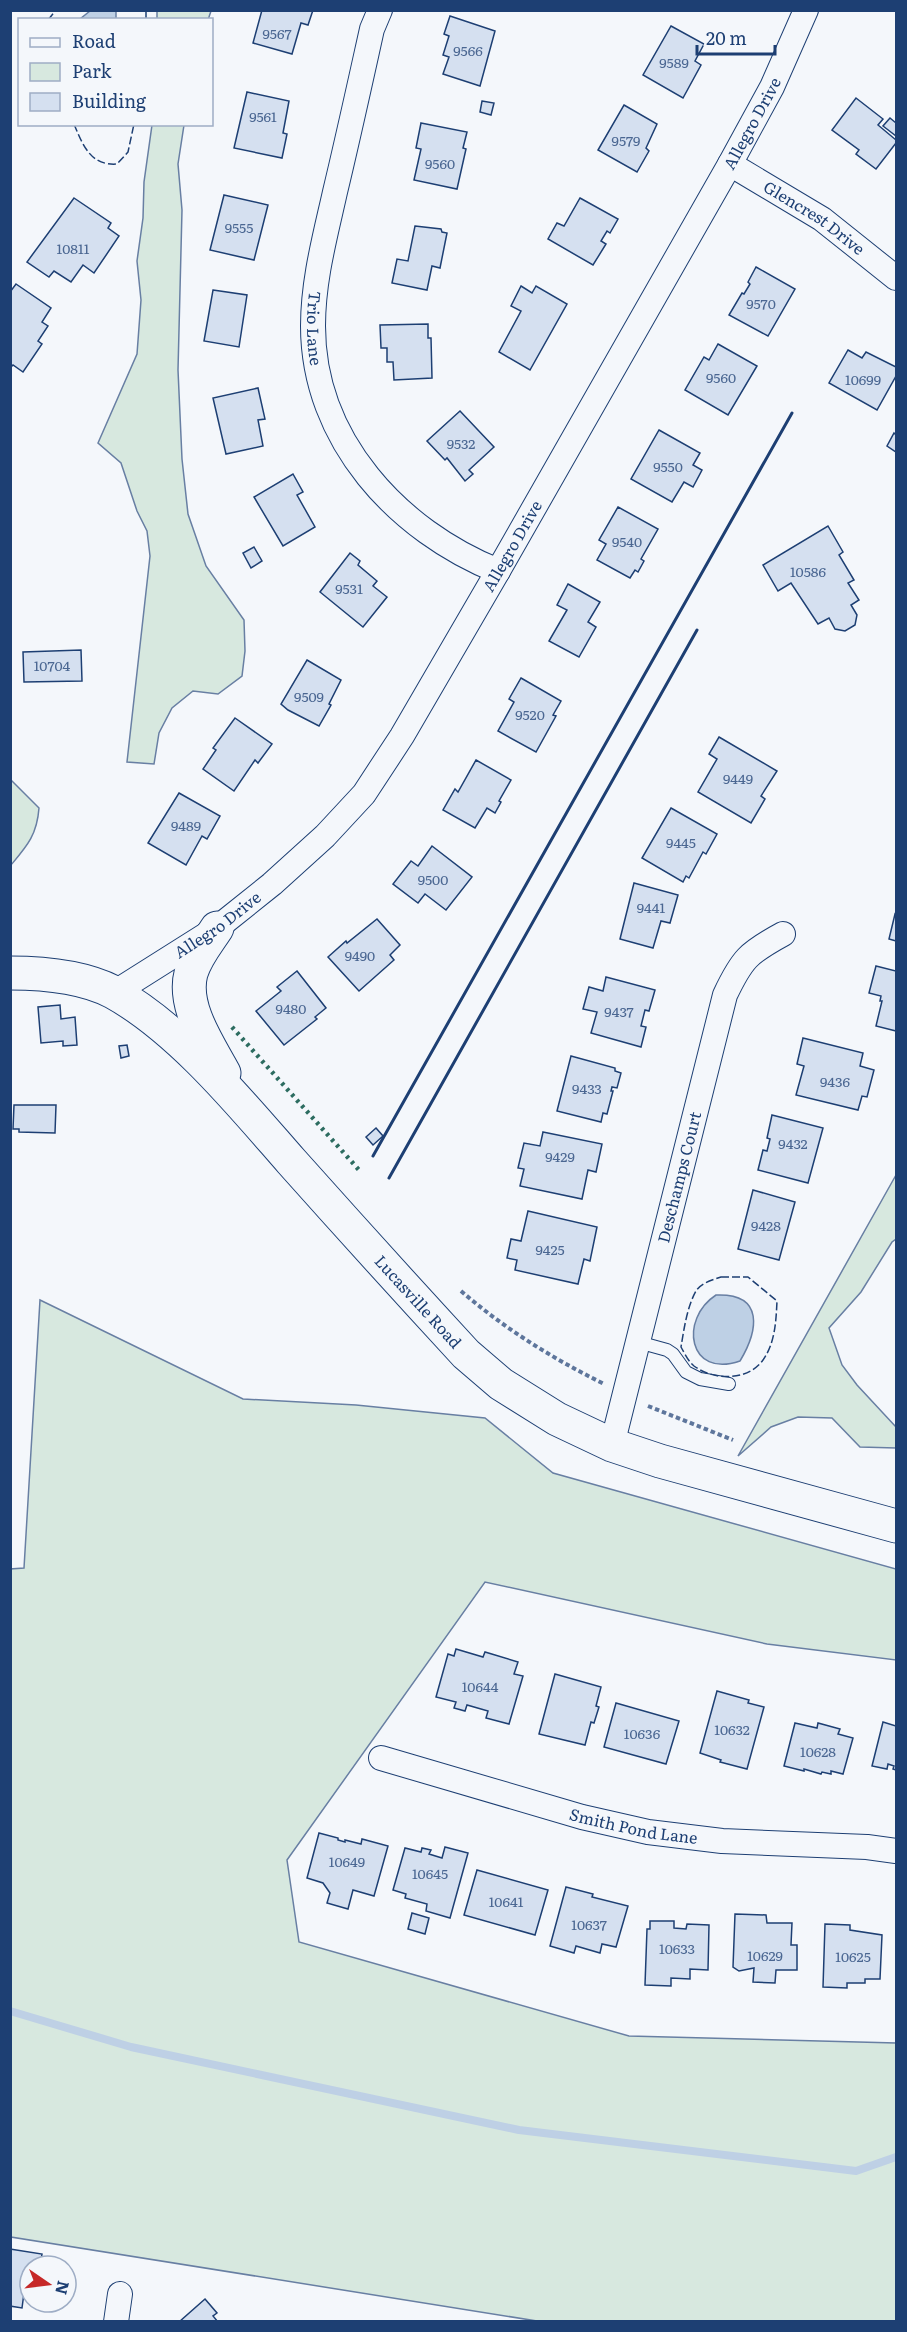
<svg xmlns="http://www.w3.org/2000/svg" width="907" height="2332" font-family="Literata,serif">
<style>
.green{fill:#d7e8df;stroke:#687fa3;stroke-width:1.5}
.water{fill:#bed0e5;stroke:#687fa3;stroke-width:1.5}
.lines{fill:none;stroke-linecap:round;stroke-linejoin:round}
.stream{stroke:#bed0e5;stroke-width:8}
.building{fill:#d5e0f0;stroke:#1d3f73;stroke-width:1.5}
.lane-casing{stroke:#1d3f73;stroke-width:14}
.street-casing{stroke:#1d3f73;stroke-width:26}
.secondary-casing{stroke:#1d3f73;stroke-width:35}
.path{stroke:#5e769c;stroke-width:4;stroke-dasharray:4.5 3;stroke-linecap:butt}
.lane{stroke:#f4f7fb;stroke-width:12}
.street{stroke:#f4f7fb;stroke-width:24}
.secondary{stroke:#f4f7fb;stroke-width:33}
.hedge{stroke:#2c6c60;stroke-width:4.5;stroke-dasharray:3 4.5;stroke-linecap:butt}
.fence{stroke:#1d3f73;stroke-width:1.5;stroke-dasharray:8 3;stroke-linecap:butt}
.wall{stroke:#1d3f73;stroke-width:3}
.labels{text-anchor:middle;stroke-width:4.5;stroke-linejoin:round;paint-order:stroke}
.number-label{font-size:14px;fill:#4b6792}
.street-label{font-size:16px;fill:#1d3f73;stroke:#f4f7fb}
</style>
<rect width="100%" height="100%" fill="#f4f7fb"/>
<g class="green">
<path d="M157,11v-1l54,1 -3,9 -51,-1z"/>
<path d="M152,125h32l-6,39 4,46 -4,160 4,89 6,55 18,52 38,54 1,31 -3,25 -24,18 -25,-3 -21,17 -13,25 -5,31 -27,-2 23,-206 -3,-25 -10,-20 -16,-48 -23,-20 39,-89 4,-54 -4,-39 6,-43 1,-36z"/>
<path d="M10,779l29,29c-2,27 -12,38 -28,57z"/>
<path d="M896,1175v64l-4,3 -31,50 -32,36 13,37 15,20 39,42v21l-36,-1 -28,-29 -34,-1 -27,10 -33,29z"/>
<path d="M40,1300l203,99 113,6 129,13 68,55 343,96v91l-129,-16 -282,-62 -198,278 12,82 330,94 267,7v278h-359l-526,-84 -1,-668 14,-1z"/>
</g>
<g class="water">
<path d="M90,11h26v8h-36z"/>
<path d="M716,1295c49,-2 42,36 24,66 -52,18 -61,-42 -24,-66z"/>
</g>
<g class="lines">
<path class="stream" d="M10,2011l121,36 388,83 337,41 40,-14"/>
</g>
<g class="building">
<path d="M262,10h51l-5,15 -7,-2 -9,31 -39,-11z"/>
<path d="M450,16l45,15 -15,55 -37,-12 6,-17 -6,-2 6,-19 -5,-2z"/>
<path d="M671,26l33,18 -9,17 6,4 -18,33 -40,-23z"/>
<path d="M247,92l42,9 -6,32 4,1 -5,24 -48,-10z"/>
<path d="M856,98l27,21 -5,6 18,15v3l-20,26 -20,-15 3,-4 -27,-20z"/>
<path d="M482,101l12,2 -3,12 -11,-3z"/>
<path d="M624,105l33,19 -11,24 3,3 -12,21 -39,-22z"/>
<path d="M890,118l6,5v13l-13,-10z"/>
<path d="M421,123l46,9 -4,16 3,1 -9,40 -43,-9 7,-31 -5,-1z"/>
<path d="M224,195l44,10 -14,55 -44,-10z"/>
<path d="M74,198l37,25 -3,5 11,8 -25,37 -11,-8 -12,17 -17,-11 -5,6 -22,-15z"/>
<path d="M580,198l38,21 -8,14 -3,-2 -6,10 5,3 -13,21 -45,-26 9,-16 7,3z"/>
<path d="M415,226l26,3 1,3 5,1 -7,35 -8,-2 -5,24 -35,-7 5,-24 11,2z"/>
<path d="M756,267l39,22 -27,47 -39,-21 13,-22 2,1 6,-10 -2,-2z"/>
<path d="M16,284l35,24 -9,14 6,4 -10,15 4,3 -19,28 -10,-7 -3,3v-76z"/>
<path d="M521,286l11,7 4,-7 31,18 -37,66 -31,-18 22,-41 -10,-5z"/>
<path d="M213,290l34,5 -8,52 -35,-6z"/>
<path d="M428,324v14h3l1,40 -38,2 -1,-18h-6v-14h-6l-1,-23z"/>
<path d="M718,344l39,22 -29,49 -43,-25 19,-33 5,3z"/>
<path d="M848,350l14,8 4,-6 30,15v9l-19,34 -48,-27z"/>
<path d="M258,388l7,31 -7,1 5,26 -37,8 -13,-56z"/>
<path d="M460,411l34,36 -25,23 4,4 -8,7 -18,-23 -2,2 -18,-19z"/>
<path d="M659,430l41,23 -7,12 9,5 -9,17 -9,-5 -12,20 -41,-23z"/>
<path d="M894,433l2,2v17l-9,-6z"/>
<path d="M293,474l10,18 -6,3 18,32 -32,19 -29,-49z"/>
<path d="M618,507l40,22 -17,30 3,2 -6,11 -3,-2 -5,8 -33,-18 9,-16 -7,-4z"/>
<path d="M828,526l15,26 -4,3 15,25 -6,3 11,17 -8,5 6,10 -2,10 -10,6 -10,-2 -6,-11 -11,6 -27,-41 -13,8 -15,-26z"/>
<path d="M254,547l8,14 -11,7 -8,-15z"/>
<path d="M350,553l10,8 -2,4 19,16 -4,5 14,11 -24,30 -43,-35z"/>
<path d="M568,584l32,18 -12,20 8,5 -17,30 -30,-16 18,-31 -10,-5z"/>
<path d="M81,650l1,31 -58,1 -1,-30z"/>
<path d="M307,660l34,20 -12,24 2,1 -12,21 -31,-16 -7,-6z"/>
<path d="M521,678l40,23 -8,14 3,1 -20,36 -38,-21 16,-29 -5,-3z"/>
<path d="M235,718l37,26 -14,19 -3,-3 -21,31 -31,-22 13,-19 -3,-2z"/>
<path d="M719,737l58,34 -16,25 4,3 -14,24 -53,-31 19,-33 -8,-5z"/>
<path d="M476,760l35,20 -12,21 2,1 -6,11 -8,-5 -12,20 -32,-18 12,-21 3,3z"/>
<path d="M179,793l41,23 -13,23 -5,-3 -16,29 -38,-22z"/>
<path d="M671,808l46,26 -11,20 -3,-2 -14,26 -3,-2 -3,6 -41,-24z"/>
<path d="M432,846l40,31 -26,33 -21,-16 -7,9 -25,-19 18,-23 7,5z"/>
<path d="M634,883l44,12 -8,28 -9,-2 -8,27 -33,-9z"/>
<path d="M895,914l1,1v26l-7,-2z"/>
<path d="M377,919l23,26 -10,10 4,5 -35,31 -31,-34 18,-16 1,2z"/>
<path d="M876,966l20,5v60l-20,-5 6,-25h-2l1,-5 -12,-3z"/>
<path d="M297,971l29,37 -11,9 2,2 -33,26 -28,-34 25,-20 -4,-4z"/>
<path d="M606,977l49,13 -6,21 -4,-1 -4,16 5,1 -5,20 -50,-14 6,-21 -14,-3 6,-22 14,4z"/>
<path d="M60,1005l1,14 14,-2 2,28 -14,1v-5l-22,2 -3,-36z"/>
<path d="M803,1038l60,15 -3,13 14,4 -7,27 -5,-1 -4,14 -62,-15 8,-29 -7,-2z"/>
<path d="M127,1045l2,11 -8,2 -2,-12z"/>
<path d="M571,1056l44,12v3l6,2 -4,15 -5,-1 -1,4h2l-6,23 -4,-1 -2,9 -44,-11z"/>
<path d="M14,1105h42l-1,28 -36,-1v-3h-6z"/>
<path d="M772,1115l51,13 -15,55 -50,-13 5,-20 4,1 3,-12 -3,-1z"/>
<path d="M376,1128l7,8 -10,9 -7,-8z"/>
<path d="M543,1132l59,12 -6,28 -8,-2 -6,29 -62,-13 4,-17 -6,-1 6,-25 16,3z"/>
<path d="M753,1190l42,12 -16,58 -41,-11z"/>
<path d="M528,1211l69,16 -7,34 -6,-2 -6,25 -63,-14 2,-10 -10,-2 4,-19 10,2z"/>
<path d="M456,1649l27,8 2,-5 33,10 -4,12 9,2 -14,48 -23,-6 2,-7 -21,-6 -2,6 -11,-3 2,-6 -20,-5 12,-43 6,2z"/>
<path d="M555,1674l46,13 -5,19 3,1 -5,16 -3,-1 -6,23 -46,-11z"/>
<path d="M717,1691l32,9 -1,3 16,4 -17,62 -27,-7 1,-2 -21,-7z"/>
<path d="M616,1703l63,18 -13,43 -62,-17z"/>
<path d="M883,1722l13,4v44l-3,-1 1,-3 -6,-2 -1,5 -15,-3z"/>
<path d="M795,1723l22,5 1,-5 22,6 -2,5 15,4 -10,36 -12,-3v3l-9,-2 -1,2 -17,-5v2l-20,-5z"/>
<path d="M319,1833l19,5v2l7,2v-2l16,4 1,-5 26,7 -14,50 -21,-6 -5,19 -21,-6 3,-10 -7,-10 -16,-5z"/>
<path d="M445,1847l23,6 -18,65 -24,-7 1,-7 -22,-6 1,-4 -13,-4 12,-42 16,4 1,-4 9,2 -2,4 13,4z"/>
<path d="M477,1870l71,20 -13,45 -71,-20z"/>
<path d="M566,1887l27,7 -1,3 36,9 -12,41 -14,-3 -2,9 -24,-7 -2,7 -24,-7z"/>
<path d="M412,1913l17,5 -4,16 -17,-5z"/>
<path d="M735,1914l31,1 1,8h25l-1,22h6v25h-21l-1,13 -22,-1 1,-14 -15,3 -6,-4z"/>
<path d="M650,1921h24v7l12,1 1,-5 22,1 -1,45 -18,-1v10l-19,-1v8l-26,-1 2,-56h3z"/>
<path d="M825,1924l25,1v5l32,5 -2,44h-15v4h-18v5l-24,-1z"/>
<path d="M10,2249l32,5 -2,12h-10v13l-3,-1 -1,3 3,1 -2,12 -3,-1 -2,15 -12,-2z"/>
<path d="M205,2299l12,14 -4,3 5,6h-39z"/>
</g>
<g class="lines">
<defs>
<path id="lane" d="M638,1342l29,8 6,4 13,18 14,7 29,5"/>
<g id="street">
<path id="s1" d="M380,10l-8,19c-12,54 -24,109 -37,163 -10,45 -22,88 -22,134 0,114 85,205 185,245"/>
<path id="s2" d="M730,164l92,55 74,59"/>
<path id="s3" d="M114,993l103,-65 55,-44 53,-48 39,-42 38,-58 96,-165 232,-407 42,-77 34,-77"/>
<path id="s4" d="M612,1445l113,-450c17,-36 23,-42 58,-61"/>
<path id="s5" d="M381,1758l201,59 66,15 74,9 145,6 29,4"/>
<path d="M116,2322l4,-28"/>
</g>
<g id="secondary">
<path d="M217,928c-9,14 -21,28 -26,45 -9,34 18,72 33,100"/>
<path id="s6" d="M10,973c34,0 72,3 103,19 67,37 128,112 178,169 58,65 116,129 175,193l35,30 56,35 55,26 48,16 236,65"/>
</g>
</defs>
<use href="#lane" class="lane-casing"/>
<use href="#street" class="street-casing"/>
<use href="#secondary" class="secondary-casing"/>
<g class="path">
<path d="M461,1291c44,38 91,67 143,93"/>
<path d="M648,1406l85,34"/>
</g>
<use href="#lane" class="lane"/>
<use href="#street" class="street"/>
<use href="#secondary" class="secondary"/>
<path class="hedge" d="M232,1027l127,143"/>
<g class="fence">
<path d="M146,10v10"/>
<path d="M48,20l8,-10"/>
<path d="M74,124c9,22 17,42 43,40l11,-12 6,-28"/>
<path d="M721,1277h27l29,24c-1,21 -2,42 -14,59 -15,21 -49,21 -69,6 -6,-5 -9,-12 -13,-19 3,-18 6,-40 15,-56 5,-8 16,-11 25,-14z"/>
</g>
<g class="wall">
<path d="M373,1156l419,-743"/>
<path d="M389,1178l308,-548"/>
</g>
</g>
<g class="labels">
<g class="number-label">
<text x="277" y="39">9567</text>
<text x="468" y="56">9566</text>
<text x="674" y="68">9589</text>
<text x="263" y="122">9561</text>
<text x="626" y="146">9579</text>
<text x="440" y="169">9560</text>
<text x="239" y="233">9555</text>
<text x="73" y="254">10811</text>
<text x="761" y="309">9570</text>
<text x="721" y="383">9560</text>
<text x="863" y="385">10699</text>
<text x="461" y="449">9532</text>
<text x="668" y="472">9550</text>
<text x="627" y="547">9540</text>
<text x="808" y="577">10586</text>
<text x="349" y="594">9531</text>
<text x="52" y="671">10704</text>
<text x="309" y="702">9509</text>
<text x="530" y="720">9520</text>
<text x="738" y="784">9449</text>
<text x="186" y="831">9489</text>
<text x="681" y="848">9445</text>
<text x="433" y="885">9500</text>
<text x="651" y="913">9441</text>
<text x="360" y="961">9490</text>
<text x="291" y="1014">9480</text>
<text x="619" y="1017">9437</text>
<text x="835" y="1087">9436</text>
<text x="587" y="1094">9433</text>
<text x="793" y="1149">9432</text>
<text x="560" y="1162">9429</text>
<text x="766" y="1231">9428</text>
<text x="550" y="1255">9425</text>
<text x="480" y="1692">10644</text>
<text x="732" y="1735">10632</text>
<text x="642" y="1739">10636</text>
<text x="818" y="1757">10628</text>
<text x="347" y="1867">10649</text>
<text x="430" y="1879">10645</text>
<text x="506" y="1907">10641</text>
<text x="589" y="1930">10637</text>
<text x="677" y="1954">10633</text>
<text x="765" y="1961">10629</text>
<text x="853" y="1962">10625</text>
</g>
<g class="street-label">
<text dy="6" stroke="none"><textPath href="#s3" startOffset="1096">Allegro Drive</textPath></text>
<text dy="6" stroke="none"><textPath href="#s2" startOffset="100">Glencrest Drive</textPath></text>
<text dy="6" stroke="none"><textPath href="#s1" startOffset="326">Trio Lane</textPath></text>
<text dy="6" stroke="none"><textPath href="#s3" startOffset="610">Allegro Drive</textPath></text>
<text dy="6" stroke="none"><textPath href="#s3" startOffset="124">Allegro Drive</textPath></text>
<text dy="6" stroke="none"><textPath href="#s4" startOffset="276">Deschamps Court</textPath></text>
<text dy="6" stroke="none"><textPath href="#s6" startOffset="542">Lucasville Road</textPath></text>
<text dy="6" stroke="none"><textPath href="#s5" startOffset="262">Smith Pond Lane</textPath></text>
</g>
</g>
<rect width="907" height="2332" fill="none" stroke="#1d3f73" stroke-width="24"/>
<rect x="18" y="18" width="195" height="108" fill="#f4f7fb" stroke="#9eadc5" stroke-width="1.5"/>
<rect x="30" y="38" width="30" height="9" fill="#f4f7fb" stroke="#9eadc5" stroke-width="1.5"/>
<text x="72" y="48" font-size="18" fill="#1d3f73">Road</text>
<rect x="30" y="63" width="30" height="18" fill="#d7e8df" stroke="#9eadc5" stroke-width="1.5"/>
<text x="72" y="78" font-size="18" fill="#1d3f73">Park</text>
<rect x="30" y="93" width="30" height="18" fill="#d5e0f0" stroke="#9eadc5" stroke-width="1.5"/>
<text x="72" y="108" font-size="18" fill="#1d3f73">Building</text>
<g transform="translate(48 2284) rotate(104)"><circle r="28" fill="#f4f7fb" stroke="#9eadc5" stroke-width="1.5"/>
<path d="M0-4.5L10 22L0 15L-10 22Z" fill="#c62828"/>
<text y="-9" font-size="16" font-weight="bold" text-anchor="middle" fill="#1d3f73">N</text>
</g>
<path d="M697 45v9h78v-9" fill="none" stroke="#1d3f73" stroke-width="3"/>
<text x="706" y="45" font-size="18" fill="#1d3f73" stroke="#f4f7fb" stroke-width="4.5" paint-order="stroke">20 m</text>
</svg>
